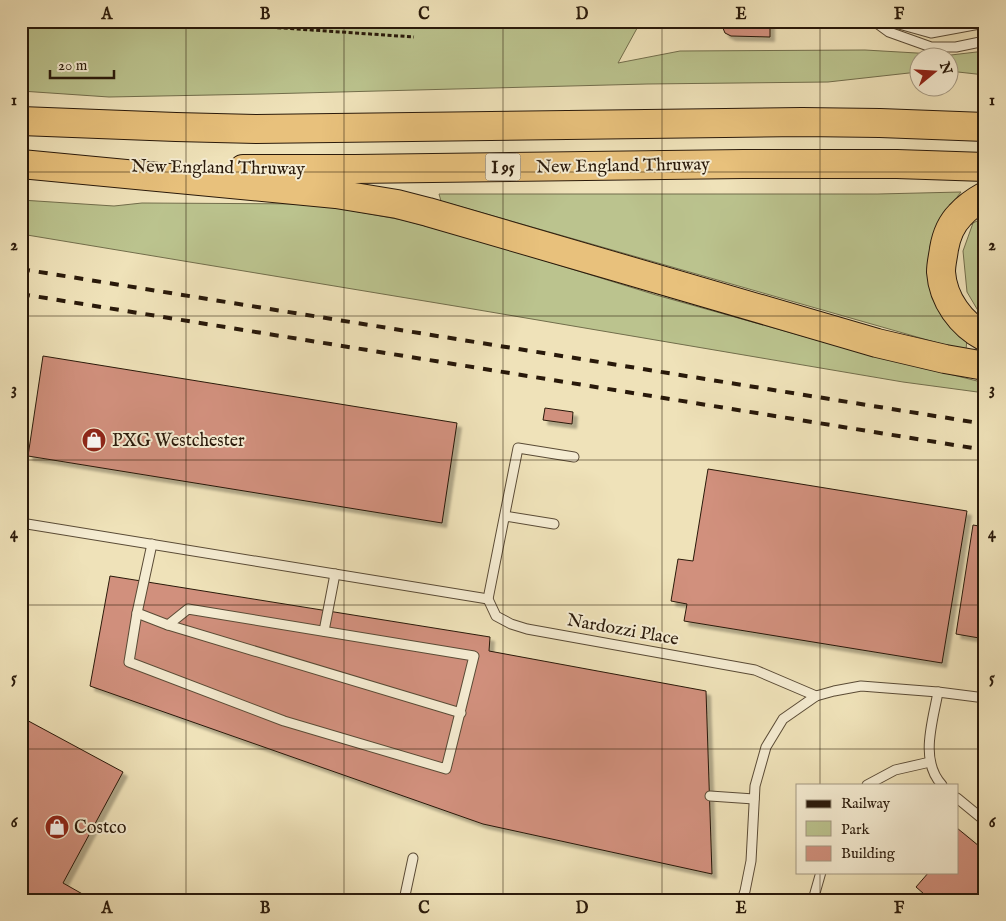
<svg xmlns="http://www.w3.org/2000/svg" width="1006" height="921" font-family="'IM FELL English',serif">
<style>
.green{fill:#bbc38e;stroke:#726e4c}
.building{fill:#d1907d;stroke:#29190a;filter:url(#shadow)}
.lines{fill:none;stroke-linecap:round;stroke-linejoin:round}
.service-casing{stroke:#5a4b36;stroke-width:11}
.motorway-casing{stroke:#29190a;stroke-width:30}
.path{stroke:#29190a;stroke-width:3;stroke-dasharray:4 2.5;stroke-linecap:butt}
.service{stroke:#f5ecd2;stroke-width:9}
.motorway{stroke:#e8c17c;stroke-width:28}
.rail{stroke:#29190a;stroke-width:4;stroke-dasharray:9 9;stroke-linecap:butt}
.grid{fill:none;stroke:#29190a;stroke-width:1;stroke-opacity:0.55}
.labels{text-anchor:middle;stroke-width:4;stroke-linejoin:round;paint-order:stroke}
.shield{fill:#f5ecd2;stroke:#665846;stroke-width:1}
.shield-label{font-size:16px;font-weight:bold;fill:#29190a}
.street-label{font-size:18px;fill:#29190a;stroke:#f5ecd2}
.poi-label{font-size:18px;fill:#29190a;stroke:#f5ecd2;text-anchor:start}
.neatline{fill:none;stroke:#29190a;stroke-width:2}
.grid-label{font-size:16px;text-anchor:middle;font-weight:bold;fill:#29190a}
</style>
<defs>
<filter id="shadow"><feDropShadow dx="4.5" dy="4.5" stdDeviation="1" flood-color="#0004"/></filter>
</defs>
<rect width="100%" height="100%" fill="#efe2b9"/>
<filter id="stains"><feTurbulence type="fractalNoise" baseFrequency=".004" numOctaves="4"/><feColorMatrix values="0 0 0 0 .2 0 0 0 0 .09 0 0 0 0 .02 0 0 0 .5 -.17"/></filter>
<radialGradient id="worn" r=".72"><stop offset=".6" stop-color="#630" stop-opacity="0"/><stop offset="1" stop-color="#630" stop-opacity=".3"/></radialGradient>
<g class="green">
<path d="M21,21h620l-23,42 62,-12 185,-1 86,5 34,-4v24l-36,-4 -1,-13h-30v14l-90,10 -181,2 -384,10 -154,3 -88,-6z"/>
<path d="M961,192l-18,23 24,122 -1,14 -525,-150 -2,-7h439z"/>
<path d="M21,200l93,6 28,-3 173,1 88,16 91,25 162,50 182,51 147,37v10l-82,-11 -436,-74 -446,-74z"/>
<path d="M985,217v99l-5,-2 -13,-22 -4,-41 10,-28z"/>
</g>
<g class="building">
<path d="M720,21h50v16l-39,-1 -6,-3z"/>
<path d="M43,356l414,67 -15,100 -414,-67z"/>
<path d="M545,408l28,4 -1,12 -29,-4z"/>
<path d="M708,469l259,42 -25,152 -258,-42 3,-17 -16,-3 7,-42 15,2z"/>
<path d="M973,525l12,2v112l-29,-5z"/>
<path d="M110,576l380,61 -1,14 217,40 6,183 -229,-50 -393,-138z"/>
<path d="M21,717l102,55 -60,111 23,13 -2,4h-63z"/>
<path d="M957,828l28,23v49h-54l-15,-13 13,-15h28z"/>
</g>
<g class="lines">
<defs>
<g id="service">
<path d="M874,21l15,11 42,15h25l29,-6"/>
<path d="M888,21l43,12 54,-10"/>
<path d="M574,457l-56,-9 -30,151 8,17 15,8 16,5 228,41 61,26"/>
<path d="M505,516l49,8"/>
<path d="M21,523l467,76"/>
<path d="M152,544l-15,69 -8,49 155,59 162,48 28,-113 -286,-47 -20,16"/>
<path d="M137,613l31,12 293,88"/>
<path d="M324,631l11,-57"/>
<path d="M938,692c-5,29 -19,68 4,93"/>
<path d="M867,785l28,-15 35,-8"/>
<path d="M710,796l44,3"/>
<path d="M957,798l28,23"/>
<path d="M404,900l9,-42"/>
<path d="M742,900l3,-9 6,-30 4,-75 11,-39 17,-28 33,-23 18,-5 27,-5 77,6 47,6"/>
<path d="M813,900l8,-28"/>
</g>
<g id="motorway">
<path d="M21,121l155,6 80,2 546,-7 78,1 105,4"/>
<path d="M21,164l315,30 61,10 31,8 449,131 68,16 40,7"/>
<path d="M243,169h112l388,-5h154l88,3"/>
<path d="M985,196c-9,5 -18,11 -25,19 -9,9 -14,22 -16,34 -1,8 -3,15 -3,23 2,28 20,52 44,65"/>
</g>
</defs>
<use href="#service" class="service-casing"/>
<use href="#motorway" class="motorway-casing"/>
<path class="path" d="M180,21l234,16"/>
<use href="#service" class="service"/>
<use href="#motorway" class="motorway"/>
<g class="rail">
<path d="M21,269l964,155"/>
<path d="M21,294l964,156"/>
</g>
</g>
<path class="grid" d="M186,21v879M344,21v879M503,21v879M662,21v879M820,21v764M21,172h964M21,316h964M21,460h964M21,605h964M21,749h964M820,872v28"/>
<defs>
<symbol id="shop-disc" viewBox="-11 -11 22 22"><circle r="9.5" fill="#8f2418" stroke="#f5ecd2"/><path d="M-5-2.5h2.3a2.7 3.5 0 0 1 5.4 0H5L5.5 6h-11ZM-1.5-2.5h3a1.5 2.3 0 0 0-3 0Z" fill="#fff"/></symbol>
</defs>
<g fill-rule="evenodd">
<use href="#shop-disc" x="80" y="426" width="28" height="28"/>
<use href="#shop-disc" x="43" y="813" width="28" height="28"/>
</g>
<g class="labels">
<rect class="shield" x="485.5" y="153.5" width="35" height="27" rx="4"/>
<g class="shield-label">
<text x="503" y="173">I 95</text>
</g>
<g class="street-label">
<text transform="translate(623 165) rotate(-1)" y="6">New England Thruway</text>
<text transform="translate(218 167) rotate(1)" y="6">New England Thruway</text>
<text transform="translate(623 629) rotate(10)" y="6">Nardozzi Place</text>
</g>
<g class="poi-label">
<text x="112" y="446">PXG Westchester</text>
<text x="74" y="833">Costco</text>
</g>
</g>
<rect width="1006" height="921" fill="none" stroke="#efe2b9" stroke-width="55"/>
<rect x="796" y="784" width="162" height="90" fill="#f5ecd2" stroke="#a39882"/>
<rect x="806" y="800" width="25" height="8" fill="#29190a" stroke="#a39882"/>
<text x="841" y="808" font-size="15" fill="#29190a">Railway</text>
<rect x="806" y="821" width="25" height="15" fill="#bbc38e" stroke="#a39882"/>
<text x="841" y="834" font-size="15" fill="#29190a">Park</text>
<rect x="806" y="846" width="25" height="15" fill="#d1907d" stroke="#a39882"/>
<text x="841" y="858" font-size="15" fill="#29190a">Building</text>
<g transform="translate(934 72) rotate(72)"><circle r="24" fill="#f5ecd2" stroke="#a39882"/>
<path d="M0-4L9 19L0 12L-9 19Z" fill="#8f2418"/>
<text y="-8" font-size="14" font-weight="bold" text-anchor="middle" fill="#29190a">N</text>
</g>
<path d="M50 70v8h64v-8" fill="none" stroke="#29190a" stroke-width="2.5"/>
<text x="58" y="70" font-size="15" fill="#29190a" stroke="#f5ecd2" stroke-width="4" paint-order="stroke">20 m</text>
<rect x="28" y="28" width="950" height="866" class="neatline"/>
<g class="grid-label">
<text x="107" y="19">A</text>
<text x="265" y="19">B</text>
<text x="424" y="19">C</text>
<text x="582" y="19">D</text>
<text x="741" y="19">E</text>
<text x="899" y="19">F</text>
<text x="14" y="105">1</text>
<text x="992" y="105">1</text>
<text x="14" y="250">2</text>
<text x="992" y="250">2</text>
<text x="14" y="394">3</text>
<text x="992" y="394">3</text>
<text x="14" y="538">4</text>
<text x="992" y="538">4</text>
<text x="14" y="683">5</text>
<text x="992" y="683">5</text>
<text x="14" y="827">6</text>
<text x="992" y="827">6</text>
<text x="107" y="913">A</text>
<text x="265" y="913">B</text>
<text x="424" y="913">C</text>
<text x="582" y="913">D</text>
<text x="741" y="913">E</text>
<text x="899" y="913">F</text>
</g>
<rect width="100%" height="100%" filter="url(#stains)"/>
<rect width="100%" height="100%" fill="url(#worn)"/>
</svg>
